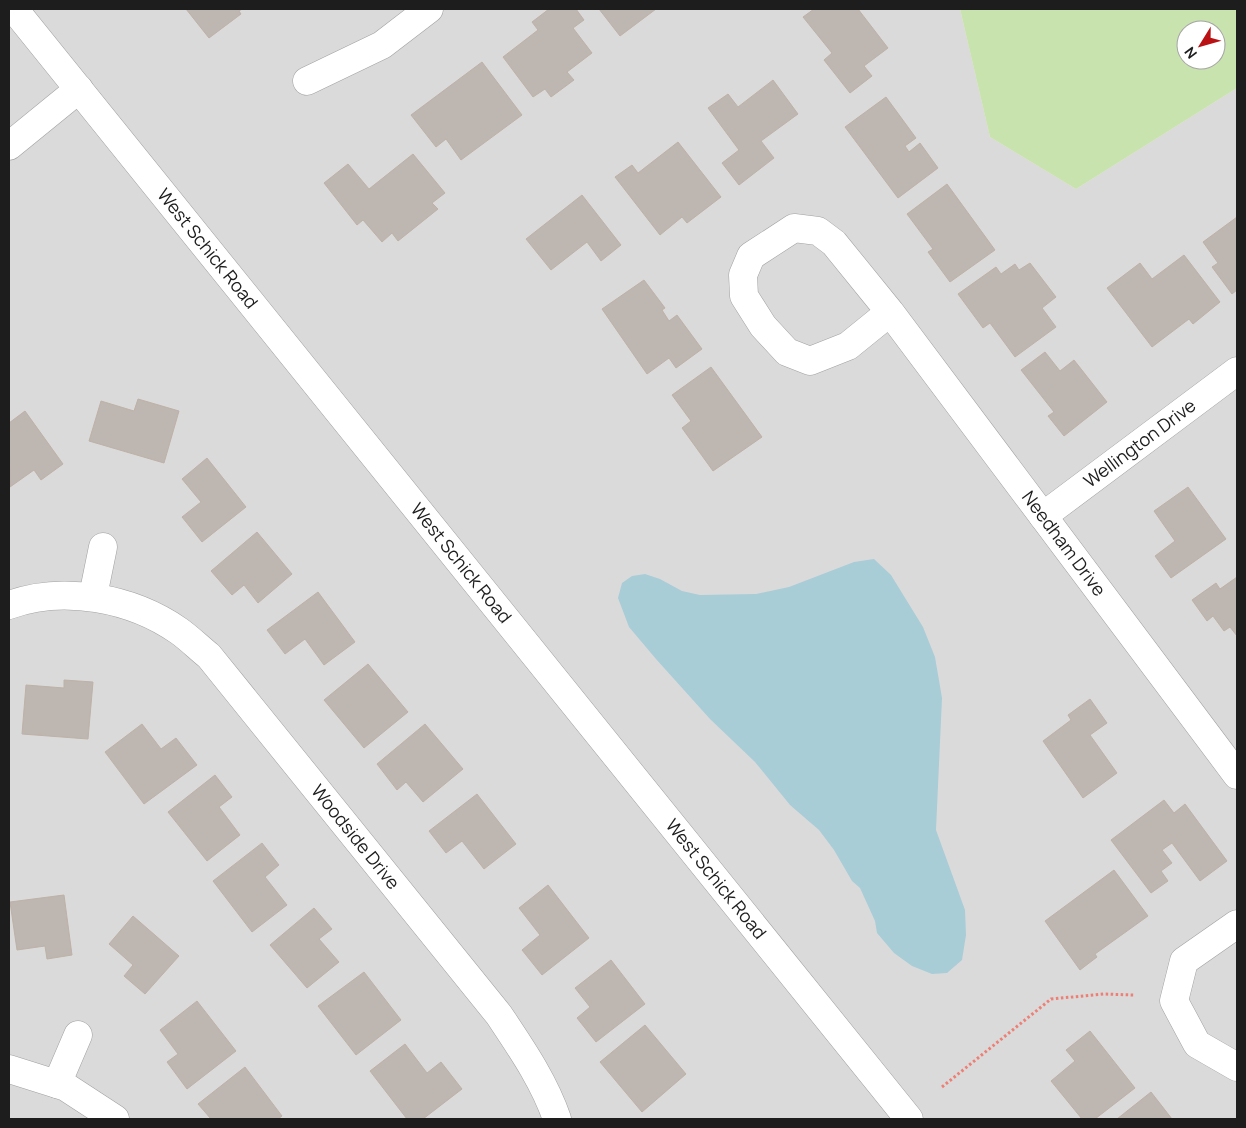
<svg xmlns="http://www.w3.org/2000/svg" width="1246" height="1128" font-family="Manrope,sans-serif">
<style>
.residential{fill:#dbdada}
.grass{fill:#c9e3ae;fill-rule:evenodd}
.water{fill:#a8cdd7}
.building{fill:#bdb6b1;stroke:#beb1a7}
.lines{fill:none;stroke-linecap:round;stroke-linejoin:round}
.minor-casing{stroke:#a1a1a1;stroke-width:29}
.path{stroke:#ed7f75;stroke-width:3;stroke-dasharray:2.5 2.5;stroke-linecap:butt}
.minor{stroke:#fff;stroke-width:28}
.labels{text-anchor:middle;stroke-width:4.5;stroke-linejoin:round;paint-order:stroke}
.street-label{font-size:18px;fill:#1d1d1d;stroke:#fff}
</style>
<rect width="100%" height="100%" fill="#edeae4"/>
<g class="residential">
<path d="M31,9h929l30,128 86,52 161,-101v1031h-318z"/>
<path d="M9,20l885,1099h-885z"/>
</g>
<path class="grass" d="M960,9h277v79l-161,101 -86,-52zM1186,30h30v30h-30z"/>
<path class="water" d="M874,559l17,16 32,52 12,30 7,41 -6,132 29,80 1,25 -4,25 -15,13 -15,1 -20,-8 -18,-13 -17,-20 -2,-12 -15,-33 -8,-7 -18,-31 -15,-20 -29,-25 -35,-43 -45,-43 -54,-60 -27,-32 -11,-29 4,-15 10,-7 13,-2 15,5 22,12 18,4 56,-1 33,-7 65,-25z"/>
<g class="building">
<path d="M186,9h56l-3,2 2,3 -32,24z"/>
<path d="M549,9h27l8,11 -11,8 19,25 -25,19 7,8 -23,17 -6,-8 -12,8 -30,-40 35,-27 -6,-8z"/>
<path d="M599,9h57l-36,27z"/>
<path d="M814,9h44l30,39 -24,18 8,10 -22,17 -26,-33 8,-7 -29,-36z"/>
<path d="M482,62l40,53 -61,45 -15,-21 -10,8 -25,-32z"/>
<path d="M773,80l25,34 -37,27 13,17 -35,27 -17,-22 17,-13 -31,-42 20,-14 10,13z"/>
<path d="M886,97l30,41 -11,8 4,6 11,-9 18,25 -40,30 -53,-71z"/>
<path d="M678,142l43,55 -34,26 -5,-6 -22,18 -45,-58 17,-12 6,8z"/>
<path d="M413,154l32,39 -13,10 6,6 -40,32 -6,-8 -10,9 -19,-22 -6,5 -33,-42 24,-19 21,25z"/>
<path d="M947,184l48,66 -45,32 -22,-30 5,-3 -26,-35z"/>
<path d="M582,195l39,50 -20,16 -14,-19 -36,28 -25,-31z"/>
<path d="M1237,217v73l-5,4 -20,-27 6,-4 -15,-21z"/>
<path d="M1184,255l36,47 -27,22 -4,-5 -37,28 -45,-59 33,-25 12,16z"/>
<path d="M1030,263l26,34 -14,11 14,19 -41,30 -25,-34 -7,5 -25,-34 38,-27 5,7 14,-10 4,6z"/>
<path d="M644,280l21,28 -3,2 7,11 8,-6 25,34 -26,19 -7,-10 -22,16 -45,-65z"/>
<path d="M1045,352l15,19 14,-11 33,42 -43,34 -16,-20 6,-4 -33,-42z"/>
<path d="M711,367l51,70 -49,34 -31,-43 9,-7 -19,-26z"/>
<path d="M138,399l41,12 -15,52 -75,-22 12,-40 33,10z"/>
<path d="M25,411l38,53 -22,16 -7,-10 -24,17 -1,-64z"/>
<path d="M207,458l39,49 -44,35 -20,-25 19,-15 -19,-23z"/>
<path d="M1188,487l38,52 -55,39 -16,-22 20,-15 -21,-30z"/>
<path d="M257,532l35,42 -34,29 -14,-18 -12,10 -21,-24z"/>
<path d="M1237,577v59l-7,-9 -6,4 -11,-15 -6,5 -15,-21 24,-17 4,6z"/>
<path d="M318,592l37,50 -31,23 -19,-26 -20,15 -18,-24z"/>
<path d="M368,664l40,48 -44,36 -40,-48z"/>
<path d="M64,680l29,2 -5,57 -66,-5 4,-49 38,3z"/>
<path d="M1090,699l17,24 -17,12 27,38 -34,25 -40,-57 28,-21 -3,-5z"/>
<path d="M142,724l19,25 15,-11 21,27 -53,39 -39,-52z"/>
<path d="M425,724l38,45 -40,33 -17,-20 -9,8 -20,-26z"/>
<path d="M215,775l17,22 -13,10 21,28 -33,26 -39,-49z"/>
<path d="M477,794l39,50 -32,25 -22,-28 -16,12 -17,-22z"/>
<path d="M1164,800l10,13 11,-9 42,57 -27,20 -28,-38 -10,7 10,13 -11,8 7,10 -17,12 -40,-53z"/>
<path d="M262,843l17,22 -14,12 22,28 -35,27 -39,-51z"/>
<path d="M1114,870l34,46 -53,38 2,3 -17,13 -35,-49z"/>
<path d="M548,885l41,53 -47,37 -20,-25 18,-15 -21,-27z"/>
<path d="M64,895l8,60 -25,4 -2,-13 -28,4 -7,-48z"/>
<path d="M314,908l18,21 -13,10 20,23 -32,26 -37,-43z"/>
<path d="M133,916l46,40 -34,38 -21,-18 9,-11 -24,-21z"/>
<path d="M611,960l34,44 -49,38 -19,-24 13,-11 -15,-19z"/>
<path d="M364,972l37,48 -45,35 -38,-49z"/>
<path d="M197,1001l39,50 -49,38 -20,-27 11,-8 -18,-24z"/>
<path d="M645,1025l41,49 -44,38 -42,-50z"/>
<path d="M1090,1031l45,57 -40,31h-13l-31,-38 24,-20 -9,-11z"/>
<path d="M405,1044l22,29 14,-11 21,27 -39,30h-16l-37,-48z"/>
<path d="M245,1067l37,49 -4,3h-67l-13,-15z"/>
<path d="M1151,1092l21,27h-55z"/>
</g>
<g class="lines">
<defs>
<g id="minor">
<path id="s1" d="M14,9l895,1110"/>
<path d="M307,81l75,-36 47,-36"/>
<path d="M9,146l70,-57"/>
<path id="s2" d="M890,312l-42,34 -38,15 -23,-9 -24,-26 -19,-30 -1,-21 8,-19 43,-28 24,3 16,12 56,69 347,463"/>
<path id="s3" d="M1043,516l194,-145"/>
<path d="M93,596l10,-49"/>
<path id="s4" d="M9,605c54,-20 123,-7 170,26 10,7 20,17 30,25l290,359c22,33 45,66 58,104"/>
<path d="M1237,924l-53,37 -10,40 23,43 40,23"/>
<path d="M9,1069l57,18 49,32"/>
<path d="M57,1084l21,-49"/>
</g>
</defs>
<use href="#minor" class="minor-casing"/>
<path class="path" d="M942,1087l109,-88 53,-5 30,1"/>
<use href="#minor" class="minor"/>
</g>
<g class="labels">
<g class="street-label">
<text dy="6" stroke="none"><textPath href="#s1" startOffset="308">West Schick Road</textPath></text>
<text dy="6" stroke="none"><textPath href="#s3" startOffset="121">Wellington Drive</textPath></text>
<text dy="6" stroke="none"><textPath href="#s2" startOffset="706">Needham Drive</textPath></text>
<text dy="6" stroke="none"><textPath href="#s1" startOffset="712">West Schick Road</textPath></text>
<text dy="6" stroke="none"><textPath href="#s4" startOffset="450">Woodside Drive</textPath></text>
<text dy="6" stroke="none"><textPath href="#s1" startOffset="1118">West Schick Road</textPath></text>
</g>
</g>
<rect width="1246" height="1128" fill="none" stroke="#1d1d1d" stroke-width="20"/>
<g transform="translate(1201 45) rotate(233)"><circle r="24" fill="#ffffff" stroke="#a5a5a5"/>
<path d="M0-4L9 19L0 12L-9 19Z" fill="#b91114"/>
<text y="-8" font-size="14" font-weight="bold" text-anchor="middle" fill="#1d1d1d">N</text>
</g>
</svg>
